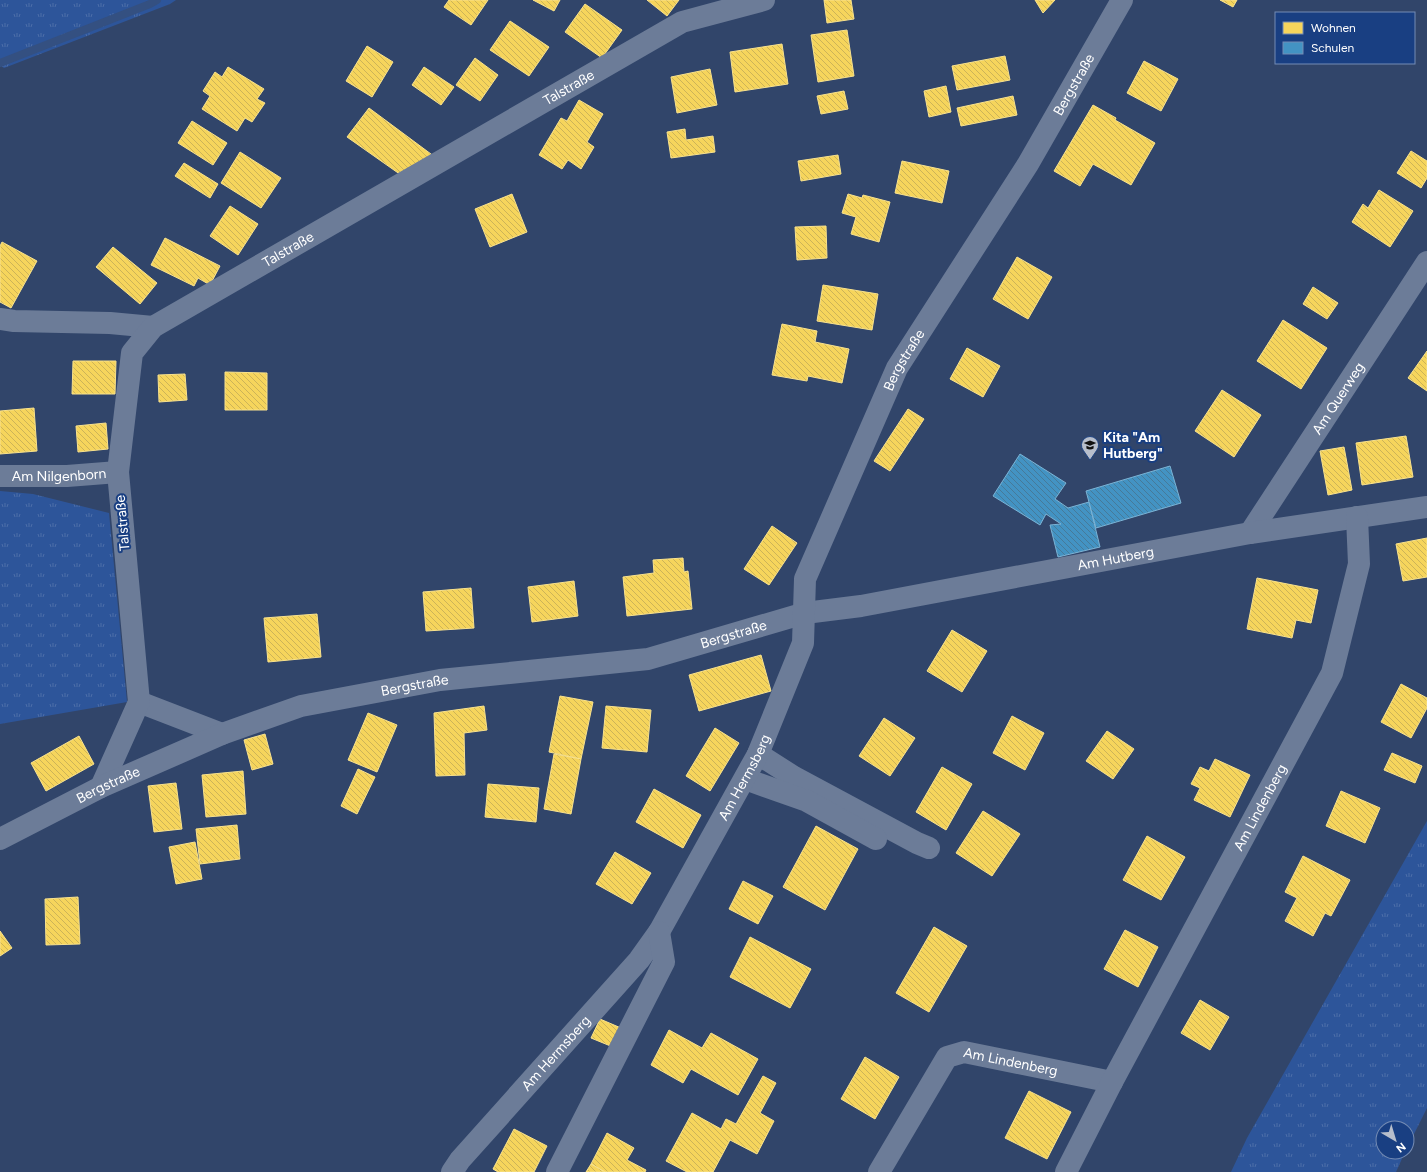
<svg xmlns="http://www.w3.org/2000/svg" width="1427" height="1172" font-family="Figtree,sans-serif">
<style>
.grass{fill:url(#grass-tufts)}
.homes{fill:url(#homes-back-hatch);stroke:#f9e28d}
.schools{fill:url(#schools-back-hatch);stroke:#7bb3d5}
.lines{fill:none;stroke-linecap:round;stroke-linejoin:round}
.stream{stroke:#345081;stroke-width:8}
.minor{stroke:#6c7c98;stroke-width:22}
.labels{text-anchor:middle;stroke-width:4;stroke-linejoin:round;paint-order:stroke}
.street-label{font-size:14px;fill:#fff;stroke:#193f82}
.poi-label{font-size:14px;font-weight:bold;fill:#fff;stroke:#193f82;text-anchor:start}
</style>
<defs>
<pattern id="grass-tufts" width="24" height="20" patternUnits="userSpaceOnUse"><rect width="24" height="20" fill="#2d559a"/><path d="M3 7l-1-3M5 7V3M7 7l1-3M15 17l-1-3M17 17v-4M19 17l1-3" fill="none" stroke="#4c6ea9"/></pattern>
<pattern id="homes-back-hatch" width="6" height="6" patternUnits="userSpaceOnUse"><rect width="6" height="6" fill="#f6d55c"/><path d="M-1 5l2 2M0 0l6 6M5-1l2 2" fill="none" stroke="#ccb358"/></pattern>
<pattern id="schools-back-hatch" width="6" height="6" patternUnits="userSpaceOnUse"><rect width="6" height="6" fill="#4393c3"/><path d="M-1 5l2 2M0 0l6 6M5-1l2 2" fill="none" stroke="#467a99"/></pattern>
</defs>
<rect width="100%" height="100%" fill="#31456a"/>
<g class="grass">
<path d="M0,0h176l-6,4 -166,64 -4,-3z"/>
<path d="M0,491l33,3 76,19 18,189 -127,22z"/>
<path d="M1427,821v287l-20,40v-20h-24v24h22l-9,20h-165l16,-34z"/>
</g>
<g class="homes">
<path d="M449,0h39l-17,25 -27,-18z"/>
<path d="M533,0h27l-6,11z"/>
<path d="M647,0h32l-12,16z"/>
<path d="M824,0h27l3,19 -27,4z"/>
<path d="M1035,0h20l-12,13z"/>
<path d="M1220,0h17l-4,7z"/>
<path d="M585,4l37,26 -20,28 -37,-26z"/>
<path d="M510,21l39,26 -20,29 -39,-26z"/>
<path d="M847,30l7,46 -36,6 -7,-47z"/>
<path d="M782,44l6,40 -53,8 -5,-40z"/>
<path d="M367,46l26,16 -21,35 -26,-16z"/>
<path d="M1005,56l5,24 -53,10 -5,-24z"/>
<path d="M475,58l23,17 -18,26 -24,-16z"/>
<path d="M1144,61l34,18 -17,32 -34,-18z"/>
<path d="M228,67l36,22 -7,10 8,4 -13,19 -7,-4 -8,13 -35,-22 8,-13 -7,-5 12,-19 7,5z"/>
<path d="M424,67l30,20 -13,18 -29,-20z"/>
<path d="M710,69l7,36 -40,8 -6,-36z"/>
<path d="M946,86l5,26 -22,5 -5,-26z"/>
<path d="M844,91l4,18 -27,5 -4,-18z"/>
<path d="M1013,96l4,19 -56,11 -4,-18z"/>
<path d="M579,100l24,14 -16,28 7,5 -13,22 -13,-9 -6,9 -23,-14 22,-37 6,3z"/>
<path d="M1093,105l23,13 -1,2 40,23 -24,42 -38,-21 -13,22 -26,-15z"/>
<path d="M369,108l66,49 -34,18 -54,-38z"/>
<path d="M192,121l35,22 -14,22 -35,-22z"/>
<path d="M685,129l1,11 27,-4 2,16 -44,6 -4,-26z"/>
<path d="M1411,151l16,10v17l-6,10 -24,-15z"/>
<path d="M240,152l41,26 -20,30 -40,-25z"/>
<path d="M838,155l3,19 -40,7 -3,-20z"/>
<path d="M902,161l47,10 -7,32 -47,-10z"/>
<path d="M184,163l34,21 -8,14 -35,-22z"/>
<path d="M1379,190l34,21 -23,36 -38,-25 11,-18 5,4z"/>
<path d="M512,194l15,38 -37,15 -15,-38z"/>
<path d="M848,194l14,4 1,-3 27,7 -11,40 -28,-8 5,-17 -14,-4z"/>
<path d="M230,206l28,18 -20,31 -28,-19z"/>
<path d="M826,226l1,32 -30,2 -2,-33z"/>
<path d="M165,238l55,28 -10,19 -12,-7 -4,8 -43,-21z"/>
<path d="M2,242l35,19 -26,47 -11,-6v-56z"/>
<path d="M113,247l44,36 -17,21 -44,-37z"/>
<path d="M1017,257l35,20 -24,42 -35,-20z"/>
<path d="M823,285l55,9 -6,36 -55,-9z"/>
<path d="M1313,287l25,16 -11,16 -24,-15z"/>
<path d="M1283,320l44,28 -26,41 -44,-28z"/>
<path d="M782,324l35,7 -2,11 34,7 -7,34 -34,-7 -1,5 -35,-6z"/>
<path d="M967,348l33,18 -17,31 -33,-18z"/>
<path d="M1427,351v40l-19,-13z"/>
<path d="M73,361h43l-1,33h-43z"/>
<path d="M225,372l42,1v37h-42z"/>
<path d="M185,374l2,26 -28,2 -1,-27z"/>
<path d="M1222,390l39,25 -27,42 -39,-26z"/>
<path d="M34,408l3,43 -37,3v-43z"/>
<path d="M908,409l16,10 -34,52 -16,-10z"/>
<path d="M106,423l2,26 -30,3 -2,-26z"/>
<path d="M1406,436l7,41 -51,8 -6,-42z"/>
<path d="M1344,447l8,43 -24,5 -8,-44z"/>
<path d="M772,526l25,17 -28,42 -25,-16z"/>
<path d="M1427,538v39l-24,4 -7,-37z"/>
<path d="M683,558l1,14 4,-1 4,38 -65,7 -4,-39 31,-4 -1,-13z"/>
<path d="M1257,578l61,12 -7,33 -15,-3 -4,18 -45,-9z"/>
<path d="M574,581l4,35 -46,6 -4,-35z"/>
<path d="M471,588l3,40 -48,3 -3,-39z"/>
<path d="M317,614l4,43 -53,5 -4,-44z"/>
<path d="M952,630l35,21 -25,41 -35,-21z"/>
<path d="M761,655l10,36 -72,20 -10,-36z"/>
<path d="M1401,684l26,14v10l-16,30 -30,-16z"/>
<path d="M560,696l33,6 -12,57 -32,-7z"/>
<path d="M484,706l3,24 -23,3 1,42 -29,1 -2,-63z"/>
<path d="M606,706l45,4 -4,42 -45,-4z"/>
<path d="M368,713l29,12 -20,47 -29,-12z"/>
<path d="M1012,716l32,17 -19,37 -32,-17z"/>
<path d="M884,718l31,20 -25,38 -31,-20z"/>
<path d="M715,728l24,15 -29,48 -24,-15z"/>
<path d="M1107,731l27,18 -21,30 -27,-18z"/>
<path d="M265,734l8,30 -21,6 -8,-30z"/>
<path d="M79,736l15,28 -48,27 -15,-28z"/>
<path d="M1392,753l30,13 -7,17 -31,-13z"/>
<path d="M554,754l27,5 -10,55 -27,-5z"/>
<path d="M1215,759l35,16 -20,42 -36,-17 6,-12 -9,-4 9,-17 9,4z"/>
<path d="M942,767l30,17 -26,46 -30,-18z"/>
<path d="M358,769l17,8 -18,37 -16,-8z"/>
<path d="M243,771l3,43 -40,3 -4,-42z"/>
<path d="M176,783l6,46 -28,3 -6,-46z"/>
<path d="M488,784l51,4 -3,34 -51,-5z"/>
<path d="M654,789l47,26 -18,33 -47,-26z"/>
<path d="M1341,791l39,17 -15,35 -39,-17z"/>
<path d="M983,811l37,23 -28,42 -36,-23z"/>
<path d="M237,825l3,34 -40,5 -4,-35z"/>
<path d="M816,826l42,23 -33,61 -42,-23z"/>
<path d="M1147,836l38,21 -24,43 -38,-20z"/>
<path d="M195,842l7,37 -26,5 -7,-37z"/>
<path d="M615,852l36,21 -19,31 -36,-20z"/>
<path d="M1303,856l47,24 -19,36 -6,-3 -12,23 -28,-15 12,-23 -12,-6z"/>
<path d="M743,881l30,15 -15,28 -29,-15z"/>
<path d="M78,897l2,47 -34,1 -1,-46z"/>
<path d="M934,927l33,19 -38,66 -33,-19z"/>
<path d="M1125,930l33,17 -20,40 -34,-18z"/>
<path d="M0,931l12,17 -12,8z"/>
<path d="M750,937l61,32 -21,39 -60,-31z"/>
<path d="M1200,1000l29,17 -19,33 -29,-17z"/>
<path d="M600,1019l21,9 -8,19 -22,-9z"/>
<path d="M669,1030l33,18 9,-15 47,26 -20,36 -47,-26 -8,14 -32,-18z"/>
<path d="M865,1057l34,20 -24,42 -34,-20z"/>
<path d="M763,1076l13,7 -16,30 14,8 -17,33 -27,-14 -17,32h-26l-21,-11 26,-48 29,16 5,-10 10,5z"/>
<path d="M1029,1091l42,21 -24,47 -42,-21z"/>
<path d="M514,1129l33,17 -13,26h-36l-5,-3z"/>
<path d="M607,1133l27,15 -7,12 19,10 -1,2h-40l-14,-8z"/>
<path d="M591,1164l14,8h-19z"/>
</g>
<g class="schools">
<path d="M1020,454l46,29 -11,16 13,9 21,-6 11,45 -42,10 -8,-32 11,-1 -15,-10 -6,11 -47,-29z"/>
<path d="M1170,466l11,37 -85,25 -10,-37z"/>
</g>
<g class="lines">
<path class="stream" d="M0,63l150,-59 7,-4"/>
<g class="minor">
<path d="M0,319l14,2 96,2 43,4"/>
<path id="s1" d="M0,476h67l51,-4"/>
<path id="s2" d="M1250,533l177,-271"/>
<path d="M139,702l83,32"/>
<path d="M758,754l36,23 123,66 12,5"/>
<path d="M745,779l62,22 69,38"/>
<path id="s3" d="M101,787l38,-85 -21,-230 14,-119 21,-26 529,-305 82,-22"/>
<path id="s4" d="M0,839l101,-52 121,-53 79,-28 139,-26 208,-21 157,-46 56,-7 389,-73 177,-26"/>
<path id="s5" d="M452,1172l8,-12 179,-200 20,-28 99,-178 45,-111 2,-64 92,-211 131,-204 94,-164"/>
<path d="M557,1172l107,-210 -5,-30"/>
<path id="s6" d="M879,1172l68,-115 17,-5 148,30"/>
<path id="s7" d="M1066,1172l46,-90 220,-409 27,-109 -2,-47"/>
</g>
</g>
<defs>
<symbol id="school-pin" viewBox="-11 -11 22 30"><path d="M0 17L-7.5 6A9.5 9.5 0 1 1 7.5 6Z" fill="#b7becb" stroke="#193f82"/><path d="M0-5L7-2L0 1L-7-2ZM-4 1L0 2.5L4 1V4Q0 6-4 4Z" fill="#111"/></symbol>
</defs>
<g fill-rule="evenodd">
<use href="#school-pin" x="1080" y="435" width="20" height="27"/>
</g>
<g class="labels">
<g class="street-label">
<text dy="5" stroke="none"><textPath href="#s5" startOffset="1269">Bergstraße</textPath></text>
<text dy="5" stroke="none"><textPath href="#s3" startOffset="957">Talstraße</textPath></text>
<text dy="5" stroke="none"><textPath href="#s3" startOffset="633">Talstraße</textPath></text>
<text dy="5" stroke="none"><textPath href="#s5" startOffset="945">Bergstraße</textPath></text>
<text dy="5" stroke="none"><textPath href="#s2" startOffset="161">Am Querweg</textPath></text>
<text dy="5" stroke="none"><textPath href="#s1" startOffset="59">Am Nilgenborn</textPath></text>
<text transform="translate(122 523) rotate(-95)" y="5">Talstraße</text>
<text dy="5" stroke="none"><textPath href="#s4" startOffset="1159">Am Hutberg</textPath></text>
<text dy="5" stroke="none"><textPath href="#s4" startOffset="769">Bergstraße</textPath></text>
<text dy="5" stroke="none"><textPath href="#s4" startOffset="445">Bergstraße</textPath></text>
<text dy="5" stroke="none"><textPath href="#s5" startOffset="494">Am Hermsberg</textPath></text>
<text dy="5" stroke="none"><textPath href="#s4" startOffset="121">Bergstraße</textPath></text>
<text dy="5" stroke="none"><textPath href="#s7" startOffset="413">Am Lindenberg</textPath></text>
<text dy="5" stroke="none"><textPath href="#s5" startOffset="158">Am Hermsberg</textPath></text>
<text dy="5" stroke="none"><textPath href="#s6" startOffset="199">Am Lindenberg</textPath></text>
</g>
<g class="poi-label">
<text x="1103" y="442">Kita "Am<tspan x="1103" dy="16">Hutberg"</tspan></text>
</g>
</g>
<rect x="1275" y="12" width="140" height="52" fill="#193f82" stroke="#758cb4"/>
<rect x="1283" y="22" width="20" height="12" fill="#f6d55c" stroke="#758cb4"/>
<text x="1311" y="32" font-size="12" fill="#ffffff">Wohnen</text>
<rect x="1283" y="42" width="20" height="12" fill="#4393c3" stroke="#758cb4"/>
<text x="1311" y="52" font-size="12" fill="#ffffff">Schulen</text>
<g transform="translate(1395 1140) rotate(142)"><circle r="19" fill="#193f82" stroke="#758cb4"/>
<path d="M0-3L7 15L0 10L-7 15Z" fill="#b7becb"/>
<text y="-6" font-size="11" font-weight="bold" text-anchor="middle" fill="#ffffff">N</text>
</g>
</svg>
